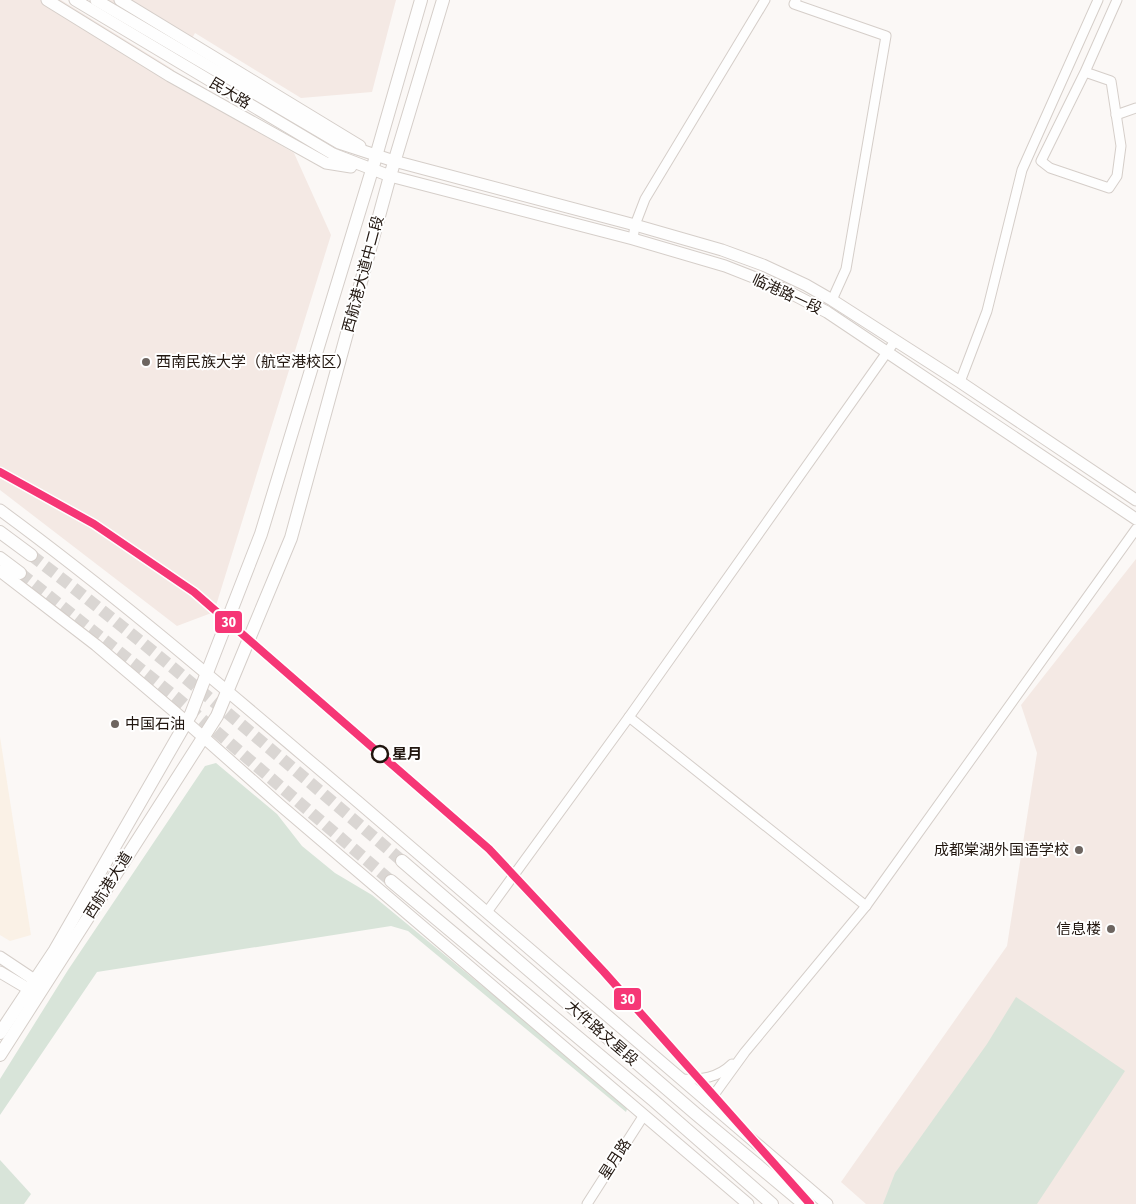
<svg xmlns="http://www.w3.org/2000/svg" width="1136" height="1204" font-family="'Fira Sans Condensed','Noto Sans SC',sans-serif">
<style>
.industrial{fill:#faf1e6}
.built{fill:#f4e9e4}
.green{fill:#d8e4d9}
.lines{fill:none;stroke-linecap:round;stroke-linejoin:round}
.primary-tunnel{stroke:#dad6d3;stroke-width:12;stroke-dasharray:12 6;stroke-linecap:butt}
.street-casing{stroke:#d5cec9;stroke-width:11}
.secondary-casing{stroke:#d5cec9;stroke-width:13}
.primary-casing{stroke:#d5cec9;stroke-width:14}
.street{stroke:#fefefe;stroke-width:9}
.secondary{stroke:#fefefe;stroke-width:11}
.primary{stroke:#fefefe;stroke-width:12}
.metro-1-casing{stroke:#fff;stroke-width:11}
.metro-1{stroke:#f63676;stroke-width:8}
.poi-dot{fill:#6d6560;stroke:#fff;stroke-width:2}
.stop-dot{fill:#fff;stroke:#21160f;stroke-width:2.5}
.labels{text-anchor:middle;stroke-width:4;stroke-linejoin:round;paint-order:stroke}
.street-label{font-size:15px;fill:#21160f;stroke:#fff}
.poi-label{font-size:15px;fill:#21160f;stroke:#fff;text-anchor:start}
.stop-label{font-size:15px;font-weight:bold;fill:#21160f;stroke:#fff;text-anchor:start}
.line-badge{stroke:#fff;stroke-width:2}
.badge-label{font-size:14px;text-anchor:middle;font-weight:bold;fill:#fff}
</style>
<rect width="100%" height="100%" fill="#fbf8f6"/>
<path class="industrial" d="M0,737l31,198 -21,6 -10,-6z"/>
<g class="built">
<path d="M0,0h61l113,70 -5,9 125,74 37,82 -117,377 -37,14 -177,-136z"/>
<path d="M106,0h290l-24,92 -71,6 -106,-65 -10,18z"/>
<path d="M1136,559v645h-270l-25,-22 166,-236 30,-193 -16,-48z"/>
</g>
<g class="green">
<path d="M216,763l61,51 25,32 33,27 37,22 256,211 -2,6 -218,-181 -17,-5 -294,46 -97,143v-36l68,-109 137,-204z"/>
<path d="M1016,997l109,74 -88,133h-154l12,-31 92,-129z"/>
<path d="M0,1160l31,34 -7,10h-24z"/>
</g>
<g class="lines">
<g class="primary-tunnel">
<path d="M31,555c127,97 249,202 371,306"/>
<path d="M20,573l157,125 214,183"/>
</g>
<defs>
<g id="street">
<path d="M796,0l-2,4 92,32 -40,233 -14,31"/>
<path d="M1085,72l-44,89 9,7 59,20 8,-12 4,-30 -10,-65 -26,-9 32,-72"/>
<path d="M1116,115l20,-7"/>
<path d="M633,239l2,-14 10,-26 120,-199"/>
<path d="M960,382l27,-71 35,-141 76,-170"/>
<path d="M629,717l237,189"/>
<path d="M487,912l142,-195 266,-376"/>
<path d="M681,1079c20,1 37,-1 51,-15"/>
<path d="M708,1103l37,-51 121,-146 270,-377"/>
<path d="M587,1204l57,-89"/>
</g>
<g id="secondary">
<path d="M47,0l123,76 156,87 25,4"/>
<path d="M75,0l258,154 57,22 243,63 92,27 56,22 46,24 309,207"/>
<path d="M96,0l243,143 55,18 241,64 87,25 41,15 43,20 26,15 128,82 176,118"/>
<path d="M120,0l240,146"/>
<path d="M0,510c124,91 240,192 357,291 157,134 313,269 470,403"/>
<path d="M0,571l96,74 79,67 105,93 468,399"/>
<path d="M0,957l42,28"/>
<path d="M0,972l37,22"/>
</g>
<g id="primary">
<path d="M0,532l31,23"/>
<path d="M0,558l20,15"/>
<path d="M402,861l294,253 108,90"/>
<path d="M391,881l262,219 119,104"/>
<path d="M0,1033l55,-83 136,-236 70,-180 111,-364 49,-170"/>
<path d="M0,1055l217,-339 74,-178 99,-362 53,-176"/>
</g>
</defs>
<use href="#street" class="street-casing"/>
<use href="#secondary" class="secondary-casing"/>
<use href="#primary" class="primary-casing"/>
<use href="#street" class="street"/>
<use href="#secondary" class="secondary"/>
<use href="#primary" class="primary"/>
<defs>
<path id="metro-1" d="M0,472l94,52 100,68 295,257 115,123 206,232"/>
</defs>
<use href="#metro-1" class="metro-1-casing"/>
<use href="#metro-1" class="metro-1"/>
</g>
<g class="poi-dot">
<circle cx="146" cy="362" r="5"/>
<circle cx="115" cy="724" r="5"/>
<circle cx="1079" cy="850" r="5"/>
<circle cx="1111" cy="929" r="5"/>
</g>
<circle class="stop-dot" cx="380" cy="754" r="8"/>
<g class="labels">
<g class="street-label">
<text transform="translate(230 93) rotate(31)" y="5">民大路</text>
<text transform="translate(363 274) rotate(-75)" y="5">西航港大道中二段</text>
<text transform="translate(787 294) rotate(25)" y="5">临港路一段</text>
<text transform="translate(108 885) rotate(-58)" y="5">西航港大道</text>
<text transform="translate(602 1033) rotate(41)" y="5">大件路文星段</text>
<text transform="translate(615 1159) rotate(-57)" y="5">星月路</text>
</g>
<g class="poi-label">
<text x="156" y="367">西南民族大学（航空港校区）</text>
<text x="125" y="729">中国石油</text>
<text x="1069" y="855" text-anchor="end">成都棠湖外国语学校</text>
<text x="1101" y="934" text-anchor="end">信息楼</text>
</g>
<g class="stop-label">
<text x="392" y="759">星月</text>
</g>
</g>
<g class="line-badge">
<rect x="214" y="610" width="29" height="24" rx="5" fill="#f63676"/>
<rect x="613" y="987" width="29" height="24" rx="5" fill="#f63676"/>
</g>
<g class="badge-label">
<text x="229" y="627">30</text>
<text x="628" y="1004">30</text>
</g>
</svg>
